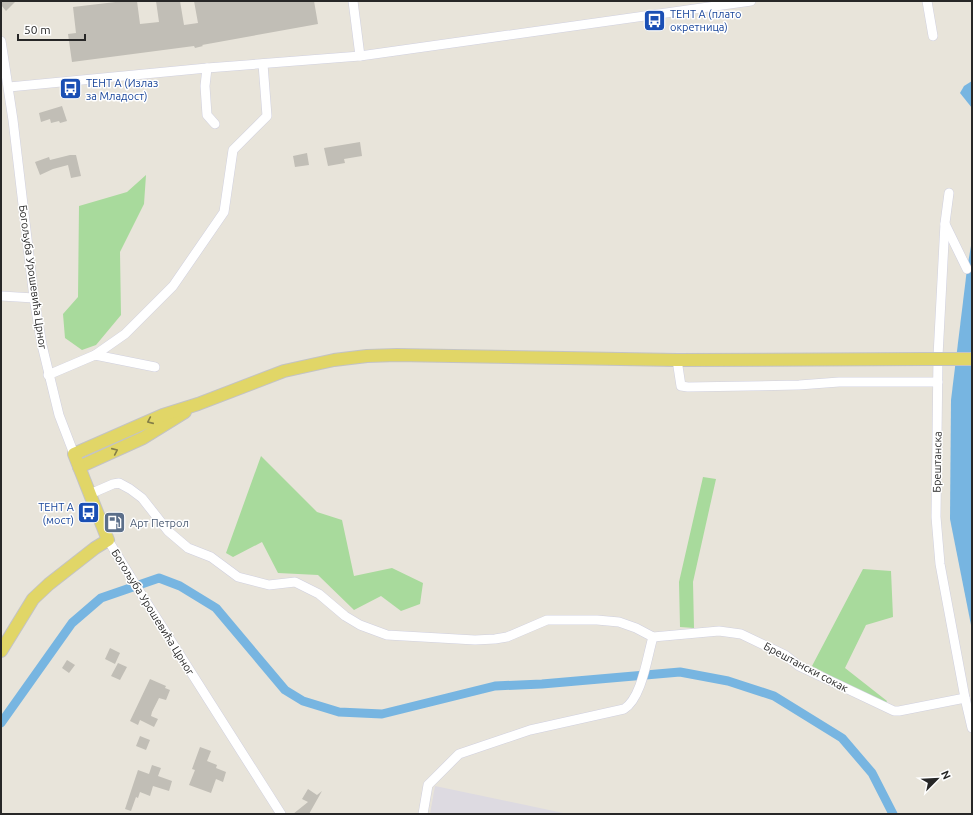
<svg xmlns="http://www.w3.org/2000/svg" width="973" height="815" font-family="Ubuntu,sans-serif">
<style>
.industrial{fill:#dddae1}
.green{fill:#a8da9c}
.water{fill:#77b5e1}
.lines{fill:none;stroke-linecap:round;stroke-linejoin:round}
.canal{stroke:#77b5e1;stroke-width:9}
.building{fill:#c1beb6}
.minor-casing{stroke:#d0d0df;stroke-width:10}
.major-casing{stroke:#c3c3c3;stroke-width:14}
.minor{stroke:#fff;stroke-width:9}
.major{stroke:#e1d667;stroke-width:12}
.major-bridge-casing{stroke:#c3c3c3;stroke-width:14;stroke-linecap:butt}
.major-bridge{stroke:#e1d667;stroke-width:12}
.oneway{stroke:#847e47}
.labels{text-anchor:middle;stroke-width:3;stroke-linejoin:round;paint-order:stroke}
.transit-label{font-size:11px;fill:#164399;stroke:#fff;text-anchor:start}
.street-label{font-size:11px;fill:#272727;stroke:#fff}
.service-label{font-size:11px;fill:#4e5e75;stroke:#fff;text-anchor:start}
</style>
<rect width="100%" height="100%" fill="#e8e4da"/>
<path class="industrial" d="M435,786l133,28h-138z"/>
<g class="green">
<path d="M146,175l-2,29 -24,48 1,63 -25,30 -14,5 -17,-12 -2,-24 15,-17 1,-91 48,-14z"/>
<path d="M261,456l56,56 25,8 12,56 38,-8 31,15 -3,21 -19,7 -20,-15 -27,14 -36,-35 -40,-2 -16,-31 -29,15 -7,-4z"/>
<path d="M703,477l13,2 -23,103 1,46 -14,-1 -1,-45z"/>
<path d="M863,569l28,2 2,46 -27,8 -21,43 42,33 -2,4 -73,-39z"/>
</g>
<g class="water">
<path d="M972,81v27l-12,-15 4,-7z"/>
<path d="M972,240v390l-22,-111 1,-119 16,-131z"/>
</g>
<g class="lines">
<path class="canal" d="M1,723l71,-100 29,-25 58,-20 21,8 36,22 69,82 18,11 36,11 43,2 113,-28 47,-2 138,-12 48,9 46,15 68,42 30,35 21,41"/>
</g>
<g class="building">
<path d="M1,1h15l-10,10 -5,-6z"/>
<path d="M124,1h13l3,23 19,-2 -3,-21h24l4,24 14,-2 -4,-22h120l4,23 -116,21 1,1 -8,2 -1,-2 -122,16 -4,-28 8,-1 -3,-26z"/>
<path d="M62,106l5,15 -7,2 -1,-2 -8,2 -1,-4 -9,3 -2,-9z"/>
<path d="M360,142l2,14 -18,3 1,4 -17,3 -4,-18z"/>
<path d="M307,153l2,12 -14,2 -2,-11z"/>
<path d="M70,155h6l5,21 -10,2 -3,-13 -15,4 -13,6 -5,-13 14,-5 1,3z"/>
<path d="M110,648l10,5 -5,11 -10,-5z"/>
<path d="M67,660l8,5 -6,8 -7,-5z"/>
<path d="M118,663l9,4 -7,13 -9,-4z"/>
<path d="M150,679l16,7 -1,2 5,2 -4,10 -7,-2 -7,14 -1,4 7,3 -4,8 -14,-7 -2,5 -8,-4z"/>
<path d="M140,736l10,4 -4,10 -10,-4z"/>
<path d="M200,747l11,4 -4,10 10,4 -1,3 10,4 -3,10 -7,-3 -5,14 -22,-8 6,-15 -3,-1z"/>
<path d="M152,765l9,3 -3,8 14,5 -3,10 -16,-5 -3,10 -10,-4 -2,6 -2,-1 -5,14 -6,-2 13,-39 11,4z"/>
<path d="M308,789l9,6 5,-4 -13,23h-16l15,-12 -6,-3z"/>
</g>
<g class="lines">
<defs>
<g id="minor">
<path d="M353,1l7,55"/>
<path d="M927,1l6,35"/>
<path d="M1,41l12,79 21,178 8,47 17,70 15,39"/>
<path d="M207,68l-2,18 2,29 8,9"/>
<path d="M9,87l198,-19 153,-12 391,-55"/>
<path d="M949,193l-4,30 -7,133 -2,161 4,47 25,134 7,30"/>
<path d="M945,224l22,45"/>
<path d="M1,296l33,2"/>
<path d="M95,355l30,-21 48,-48 51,-74 9,-62 34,-34 -4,-52"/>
<path d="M677,360l4,26 7,1 111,-2 40,-3h99"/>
<path d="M48,375l47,-20 60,12"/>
<path d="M90,494l23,-10 6,-1 11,6 12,9 26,33 20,17 23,9 27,20 31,8 26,-3 24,12 26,22 15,9 27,10 88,5 20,-1 12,-2 40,-17h50l22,2 17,6 17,9 66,-6 22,3 44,21 14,11 95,45h5l66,-13"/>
<path d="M108,540l32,52 141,222"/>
<path d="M423,814l5,-29 31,-31 71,-24 94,-21c18,-11 23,-52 29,-72"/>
</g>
<g id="major">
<path d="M79,467l64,-29 42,-26"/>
<path d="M1,651l32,-52 16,-15 46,-36 13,-8 -34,-86 89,-39 35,-11 86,-33 50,-11 33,-4 30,-1 280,5 249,-1"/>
</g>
</defs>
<use href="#minor" class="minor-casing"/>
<use href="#major" class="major-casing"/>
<use href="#minor" class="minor"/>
<use href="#major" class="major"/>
<defs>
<path id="major-bridge" d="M926,359h46"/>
</defs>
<use href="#major-bridge" class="major-bridge-casing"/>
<use href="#major-bridge" class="major-bridge"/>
</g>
<defs><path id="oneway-chevron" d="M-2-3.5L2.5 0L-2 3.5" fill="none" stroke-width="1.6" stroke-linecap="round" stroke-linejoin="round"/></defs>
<g class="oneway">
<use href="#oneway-chevron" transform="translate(150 421) rotate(156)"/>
<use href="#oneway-chevron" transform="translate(115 451) rotate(-24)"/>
</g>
<defs>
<symbol id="bus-square" viewBox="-11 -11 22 22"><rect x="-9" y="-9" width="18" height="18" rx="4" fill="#1a4fb4" stroke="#fff"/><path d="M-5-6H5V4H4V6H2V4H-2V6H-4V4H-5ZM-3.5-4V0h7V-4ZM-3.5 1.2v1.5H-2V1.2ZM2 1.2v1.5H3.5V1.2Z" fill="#fff"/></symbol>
<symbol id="fuel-square" viewBox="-11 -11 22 22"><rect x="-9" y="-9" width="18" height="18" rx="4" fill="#5c6f8a" stroke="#fff"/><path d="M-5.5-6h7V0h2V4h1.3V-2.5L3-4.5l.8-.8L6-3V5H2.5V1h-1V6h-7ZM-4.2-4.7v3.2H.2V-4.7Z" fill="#fff"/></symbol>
</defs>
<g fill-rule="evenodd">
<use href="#bus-square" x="642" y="8" width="25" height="25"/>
<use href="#bus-square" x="58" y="76" width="25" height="25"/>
<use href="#bus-square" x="76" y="500" width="25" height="25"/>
<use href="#fuel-square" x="102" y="510" width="25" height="25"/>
</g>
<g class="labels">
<g class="transit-label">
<text x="670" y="18">ТЕНТ А (плато<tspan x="670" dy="13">окретница)</tspan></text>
<text x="86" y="87">ТЕНТ А (Излаз<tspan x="86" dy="13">за Младост)</tspan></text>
<text x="74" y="511" text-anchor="end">ТЕНТ А<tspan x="74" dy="13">(мост)</tspan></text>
</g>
<g class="street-label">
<text transform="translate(33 277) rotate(82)" y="4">Богољуба Урошевића Црног</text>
<text transform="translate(937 462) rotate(-89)" y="4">Брештанска</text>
<text transform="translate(153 612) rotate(58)" y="4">Богољуба Урошевића Црног</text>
<text transform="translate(806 667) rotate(28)" y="4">Брештански сокак</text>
</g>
<g class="service-label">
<text x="130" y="527">Арт Петрол</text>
</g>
</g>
<rect width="973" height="815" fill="none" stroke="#272727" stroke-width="4"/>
<g transform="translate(937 779) rotate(66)" stroke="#ffffff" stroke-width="3" paint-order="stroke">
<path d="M0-3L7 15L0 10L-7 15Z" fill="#272727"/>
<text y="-6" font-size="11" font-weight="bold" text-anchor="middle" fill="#272727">N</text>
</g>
<path d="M18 34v6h67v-6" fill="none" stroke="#272727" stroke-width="2"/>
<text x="24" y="34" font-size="12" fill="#272727" stroke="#ffffff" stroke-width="3" paint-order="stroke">50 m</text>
</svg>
